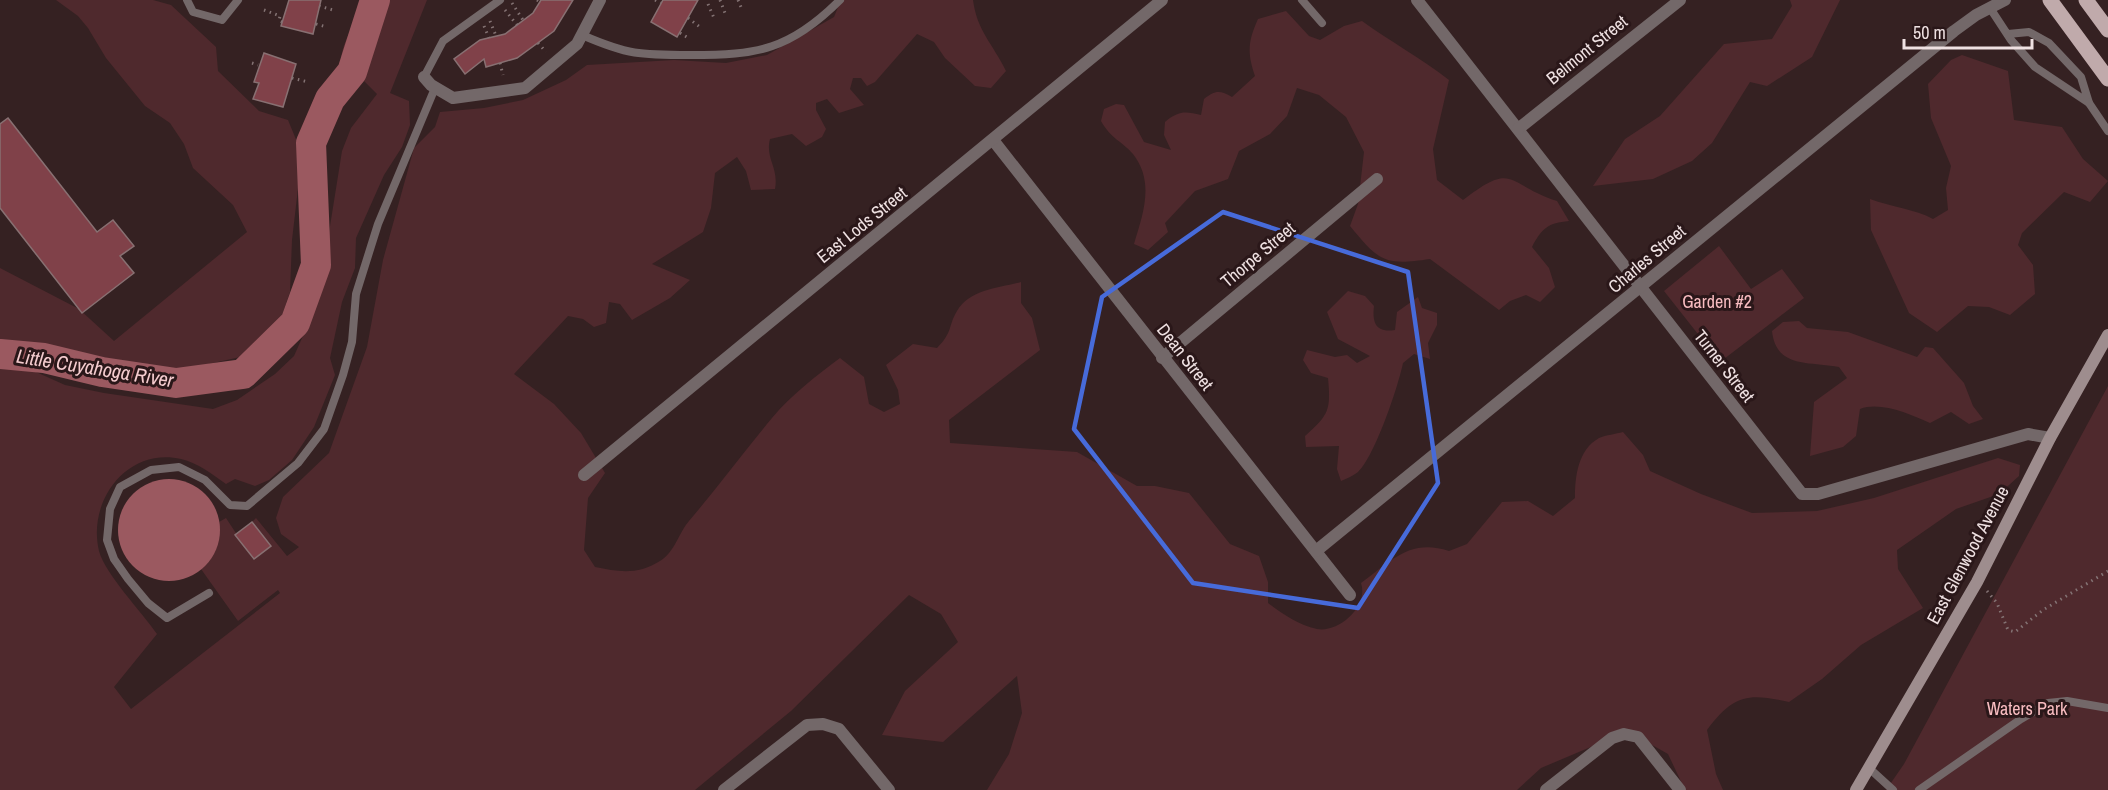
<svg xmlns="http://www.w3.org/2000/svg" width="2108" height="790" font-family="'Archivo Narrow',sans-serif">
<style>
.green{fill:#4f292d}
.water{fill:#9b5960}
.lines{fill:none;stroke-linecap:round;stroke-linejoin:round}
.river{stroke:#9b5960;stroke-width:30}
.building{fill:#804149;stroke:#887072;stroke-width:1.5}
.path{stroke:#847374;stroke-width:3;stroke-dasharray:1.5 4.5;stroke-linecap:butt}
.lane{stroke:#736869;stroke-width:8}
.street{stroke:#736869;stroke-width:12}
.secondary{stroke:#9e8d8e;stroke-width:12}
.primary{stroke:#c0aaab;stroke-width:15}
.marked{fill:none;stroke:#476bda;stroke-width:4.5;stroke-linejoin:round}
.labels{text-anchor:middle;stroke-width:6;stroke-linejoin:round;paint-order:stroke}
.street-label{font-size:18px;fill:#efe1e2;stroke:#2a1719}
.park-label{font-size:18px;fill:#f8bcc0;stroke:#2a1719}
.water-label{font-size:20px;font-style:italic;fill:#f5cccf;stroke:#2a1719}
</style>
<rect width="100%" height="100%" fill="#352122"/>
<g class="green">
<path d="M56,0h97l18,5 45,42 2,24 41,40 29,9 14,34 -10,86 -2,52 -12,35 -24,27 -82,18 -27,-1 -49,-8 -21,-12 -75,-10v-73l79,41 35,32 133,-109 -14,-27 -40,-37 -9,-24 -14,-21 -25,-17 -39,-48 -18,-30 -10,-12z"/>
<path d="M363,0h64l-37,93 19,8 1,24 -8,22 -18,28 -28,63 -1,30 -13,34 -12,56 5,17 -21,52 -22,33 -23,20 -14,6 -20,-7 -9,5c-14,-10 -28,-21 -45,-25 -54,-12 -94,42 -82,92 6,23 43,61 58,83l-43,53 17,22 149,-116 -2,-3 -40,31 -37,-52 18,-31v-16l7,-4 27,41 18,-13 -19,-24 4,-4 31,38 12,-9 -18,-13 -5,-16 7,-21 46,-44 38,-106 16,-87 31,-112 21,-21 5,-15 44,-4 39,-8 43,-20 21,-15 87,-5 52,3 41,-8 67,-38 7,-17h132c4,31 20,44 33,71l-15,17 -16,-2 -30,-28 -11,-16 -17,-8 -42,48 -8,4 -6,-8h-8l-3,11 14,16 -25,8 -12,-14 -11,4v7l10,19 -4,8 -16,9 -14,-12 -22,5c-5,20 9,28 5,50l-24,1 -5,-19 -9,-14 -22,16 -4,35 -8,24 -51,32 38,16 -20,18 -38,22 -12,-16 -11,-2 -3,21 -12,4 -11,-8 -15,-3 -54,58 40,30 27,29 24,40 -17,25 -4,52 11,17c24,5 43,8 65,-6 15,-9 18,-27 29,-40 28,-33 55,-69 83,-103 19,-23 44,-42 68,-60l24,19 5,27 15,8 16,-8 -2,-14 -12,-25 27,-21 24,4c16,-16 11,-22 20,-37 13,-22 42,-23 64,-29v21l11,15 8,32 -91,70 1,23 127,9 60,34h18l34,7 41,51 29,12 9,26v21c15,11 30,22 49,26 21,4 52,-22 44,-46 30,-22 49,-45 88,-32l18,-7 35,-42 26,-1 25,15 22,-18c0,-22 3,-48 24,-60 7,-3 17,-4 24,-6l20,23 7,16 51,23 51,19 65,-2 22,-5 35,-8 124,-40 22,7 -1,11 -20,18 -43,15 -59,41 1,19 25,39 -62,37 -39,34 -33,23c-41,-9 -55,-8 -82,28l9,44 7,16h-38l-17,-36 -30,-17 -26,1 -71,30 -24,22h-530l22,-36 13,-41 -5,-37 -74,66 -61,-7 23,-44 53,-49 -17,-28 -32,-19 -118,116 -96,79h-695v-424l36,6 29,13 39,8 109,16 24,-9 38,-26 19,-18 12,-27 17,-59 19,-119 9,-23 26,-34 -36,-36c4,-24 17,-36 22,-58z"/>
<path d="M1790,0h50l-28,57 -45,29 -17,-4 -38,61 -20,18 -39,18 -60,7 32,-47 35,-23 64,-72 48,-5 20,-33z"/>
<path d="M1286,11l23,25 11,4 24,-14 18,-5c29,21 59,37 87,59l-16,69 4,31 26,20c52,-40 42,-16 94,1l12,20c-21,2 -27,7 -37,26l17,21 6,19 -15,15 -14,-7 -16,6 -11,9 -69,-51c-46,7 -51,2 -80,-33l8,-22 6,-52 -18,-35 -27,-22 -22,-7 -10,28 -17,18 -31,17 -11,28 -33,12 -30,32 3,9 -20,18 -14,-6c9,-30 21,-62 -1,-90 -11,-13 -22,-15 -32,-33l3,-12 12,-5 8,1 20,37 27,8 -7,-15 1,-13c13,-11 20,-11 36,-7l3,-16c11,-9 16,-9 28,-2l23,-21c-8,-23 -7,-35 3,-57z"/>
<path d="M1962,55l46,16 6,49 48,7 21,32 25,22 -18,21 -26,-10 -42,41 -4,12 15,20 2,29 -25,21 -21,-8 -21,-1 -31,26 -28,-19 -38,-83 -1,-31c21,8 45,10 63,20l15,-9 -2,-22 5,-22 -20,-48 -3,-34 23,-24z"/>
<path d="M1719,246l32,43 31,-20 22,29 -84,64 -56,-71z"/>
<path d="M1348,291l17,5 9,10c-2,17 2,27 21,24l2,-18 21,-15 4,11 15,5v12l-9,18 2,16 -16,-5 -11,9c-5,24 -28,93 -45,109 -5,4 -12,7 -17,9l-4,-12 2,-23 -33,1 -1,-11c24,-21 26,-26 23,-58l-17,-5 -8,-13 4,-10 28,7 12,-2 10,8 13,-7 -32,-17 -11,-27z"/>
<path d="M1799,321l8,7 41,4 69,25 8,-10 8,1 31,35 9,23 10,13 -14,5 -18,-12 -21,11c-20,-9 -50,-22 -70,-14l-4,27 -13,11 -33,9 4,-54 33,-24 -8,-11c-29,-6 -63,2 -67,-36l11,-9z"/>
<path d="M2108,386v404h-222l18,-26z"/>
</g>
<circle class="water" cx="169" cy="530" r="51"/>
<g class="lines">
<path class="river" d="M0,354l44,4 58,14 74,11 67,-9 52,-51 21,-58 -5,-122 19,-44 22,-27 23,-72"/>
</g>
<g class="building">
<path d="M289,0h32l-8,34 -32,-8z"/>
<path d="M541,0h32l-19,31 -37,27 -31,9 -2,-8 -19,15 -11,-15 26,-19 25,-6 28,-21z"/>
<path d="M663,0h35l-21,37 -26,-15z"/>
<path d="M264,53l32,11 -13,43 -30,-8 6,-16 -5,-1z"/>
<path d="M8,118l89,114 16,-12 21,26 -14,10 14,17 -52,40 -82,-105v-84z"/>
<path d="M252,522l19,24 -17,13 -19,-24z"/>
</g>
<g class="lines">
<g class="path">
<path d="M537,0l3,2"/>
<path d="M655,0l6,3"/>
<path d="M720,0l5,13"/>
<path d="M738,0l3,7"/>
<path d="M512,3l11,17"/>
<path d="M708,4l6,14"/>
<path d="M319,6l14,4"/>
<path d="M264,10l16,6 -1,5 3,1"/>
<path d="M505,10l12,15"/>
<path d="M688,18l12,9"/>
<path d="M490,21l6,15"/>
<path d="M316,24l11,3"/>
<path d="M484,26l5,12"/>
<path d="M680,33l10,6"/>
<path d="M538,43l8,9"/>
<path d="M252,63l6,2"/>
<path d="M500,63l3,12"/>
<path d="M292,78l16,4"/>
<path d="M1987,591l10,12 11,27 7,2 28,-22 65,-39"/>
</g>
<g class="lane">
<path d="M187,0l6,12 29,8 16,-20"/>
<path d="M1302,0l20,23"/>
<path d="M1990,8l21,32 24,27 54,36 -8,-26 -32,-34 -20,-11 -21,2"/>
<path d="M582,35c46,20 58,20 108,20 68,0 100,-5 150,-55"/>
<path d="M424,77l19,-36 57,-41"/>
<path d="M2089,103l19,28"/>
<path d="M209,593l-42,25 -19,-15 -20,-24 -14,-20 -7,-19 3,-31 10,-22 31,-17 28,-3 26,13 25,25 17,1 51,-43 26,-34 19,-54 9,-33 4,-48 22,-70 57,-136"/>
<path d="M1870,769l23,21"/>
<path d="M1919,790l102,-71 27,-16 19,-2 41,7"/>
</g>
<g class="street">
<path d="M1417,0l385,494h16l210,-60 22,4"/>
<path d="M424,77l7,8 22,13 72,-10 52,-44 23,-44"/>
<path d="M1518,129l162,-129"/>
<path d="M993,140l357,455"/>
<path d="M1162,358l215,-179"/>
<path d="M584,475l578,-475"/>
<path d="M1316,551l638,-520 22,-16 29,-15"/>
<path d="M724,790l83,-65 16,-1 16,5 50,61"/>
<path d="M1546,790l66,-52 12,-4 14,3 42,53"/>
</g>
<path class="secondary" d="M1856,790l121,-208 73,-144 58,-103"/>
<g class="primary">
<path d="M2050,0l58,79"/>
<path d="M2086,0l22,30"/>
</g>
</g>
<path class="marked" d="M1223,212l185,60 30,211 -80,125 -165,-25 -119,-154 28,-132z"/>
<g class="labels">
<g class="street-label">
<text transform="translate(1587 50) rotate(-39)" y="6">Belmont Street</text>
<text transform="translate(862 225) rotate(-39)" y="6">East Lods Street</text>
<text transform="translate(1258 255) rotate(-40)" y="6">Thorpe Street</text>
<text transform="translate(1647 259) rotate(-40)" y="6">Charles Street</text>
<text transform="translate(1185 357) rotate(52)" y="6">Dean Street</text>
<text transform="translate(1724 366) rotate(52)" y="6">Turner Street</text>
<text transform="translate(1968 555) rotate(-62)" y="6">East Glenwood Avenue</text>
</g>
<g class="park-label">
<text x="1717" y="308">Garden #2</text>
<text x="2027" y="715">Waters Park</text>
</g>
<g class="water-label">
<text transform="translate(95 368) rotate(9)" y="7">Little Cuyahoga River</text>
</g>
</g>
<path d="M1904 39v9h128v-9" fill="none" stroke="#efe1e2" stroke-width="3"/>
<text x="1913" y="39" font-size="18" fill="#efe1e2" stroke="#2a1719" stroke-width="4.5" paint-order="stroke">50 m</text>
</svg>
